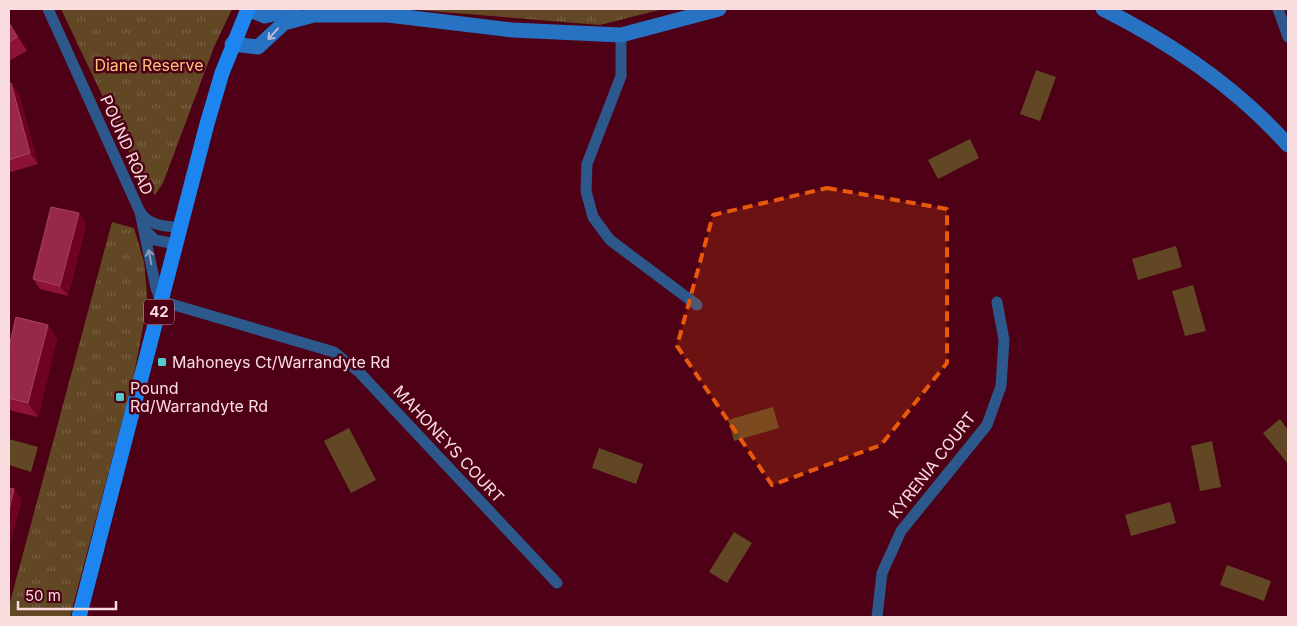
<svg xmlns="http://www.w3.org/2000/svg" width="1297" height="626" font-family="Inter,sans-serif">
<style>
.grass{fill:url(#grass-tufts)}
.pitch{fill:#614724}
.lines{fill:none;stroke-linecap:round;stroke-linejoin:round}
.street{stroke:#2c588b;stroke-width:11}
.secondary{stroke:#2772c3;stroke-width:15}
.primary{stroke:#1c85ef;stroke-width:15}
.wall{fill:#8c1238}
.shaded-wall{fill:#6e0223}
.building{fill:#98284a;stroke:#a74461}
.oneway{stroke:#babcd6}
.oneway2{stroke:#929ab4}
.marked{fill:#e8590c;fill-opacity:0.2;stroke:#e8590c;stroke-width:4;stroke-dasharray:10 6;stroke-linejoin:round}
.poi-dot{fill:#53cdcb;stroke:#4e0116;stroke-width:2}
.labels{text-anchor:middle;stroke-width:5;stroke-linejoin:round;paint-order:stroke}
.shield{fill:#4e0116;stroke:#c69aa2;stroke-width:1}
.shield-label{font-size:15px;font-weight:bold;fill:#f9dcde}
.park-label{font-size:16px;fill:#fdc67c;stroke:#4e0116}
.street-label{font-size:16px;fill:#f9dcde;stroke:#4e0116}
.poi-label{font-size:16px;fill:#f9dcde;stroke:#4e0116;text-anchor:start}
</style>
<defs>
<pattern id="grass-tufts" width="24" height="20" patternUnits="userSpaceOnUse" patternTransform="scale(1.25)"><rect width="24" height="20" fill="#614724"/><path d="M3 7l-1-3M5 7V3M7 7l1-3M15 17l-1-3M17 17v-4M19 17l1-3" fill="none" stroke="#786143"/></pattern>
</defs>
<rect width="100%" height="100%" fill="#4e0116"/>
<g class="grass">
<path d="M61,9h171l-18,38 -51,136 -8,12 -14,-18z"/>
<path d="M405,9h258l-63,16z"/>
<path d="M112,222l22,6 10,34 3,32 -1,17 -13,69 -63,237h-61v-11z"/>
</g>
<g class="pitch">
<path d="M1036,70l20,7 -16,44 -20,-7z"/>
<path d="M970,139l9,19 -41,21 -10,-19z"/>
<path d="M1176,246l6,21 -44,13 -6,-21z"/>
<path d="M1193,285l13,46 -21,5 -13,-45z"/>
<path d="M773,407l6,21 -45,13 -6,-21z"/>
<path d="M1280,419l8,11v34l-25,-31z"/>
<path d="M349,428l27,52 -25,13 -27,-52z"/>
<path d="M9,439l29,8 -7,25 -22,-7z"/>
<path d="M1212,441l9,46 -21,4 -9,-45z"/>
<path d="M599,448l44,16 -7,20 -44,-16z"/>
<path d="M1170,502l6,21 -45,13 -6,-21z"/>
<path d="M734,532l18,11 -25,40 -18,-11z"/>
<path d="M1227,565l44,16 -7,20 -44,-16z"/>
</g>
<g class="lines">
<g class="street">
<path d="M48,9l92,203 16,76 5,13 173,51 25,20 198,211"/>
<path d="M1278,9l10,28"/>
<path d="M621,35v41l-34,88 -1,27 7,26 17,23 87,65"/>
<path d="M140,212c9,14 25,14 40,16"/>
<path d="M145,230l10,10 21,4"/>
<path d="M877,617l5,-44 19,-42 86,-106 14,-39 3,-46 -7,-38"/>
</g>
<g class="secondary">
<path d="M248,9l17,7 29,-7"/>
<path d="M1103,9c68,34 134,79 185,136"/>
<path d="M232,44l26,3 26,-24 30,-8h74l124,15 109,5 98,-26"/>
</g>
<path class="primary" d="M79,617l128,-493 15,-51 26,-64"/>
</g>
<g class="wall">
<path d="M9,21l18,30 -18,10z"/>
<path d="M9,84l10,10 19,70 -27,8 -2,-3z"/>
<path d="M86,224l-18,72 -28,-7 -7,-10z"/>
<path d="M48,325l9,14 -19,78 -29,-7v-63z"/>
</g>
<g class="shaded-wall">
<path d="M9,21l18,30 -18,-28z"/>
<path d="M11,83l8,11 19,70 -8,-11z"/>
<path d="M79,213l7,11 -18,72 -8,-10z"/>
<path d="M48,325l9,14 -19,78 -10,-14z"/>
<path d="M14,489l8,11 -13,48v-38z"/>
</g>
<g class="building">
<path d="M9,23l8,14 -8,5z"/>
<path d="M11,83l19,70 -21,7v-76z"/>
<path d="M51,207l28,6 -19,73 -27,-7z"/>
<path d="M16,317l32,8 -20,78 -19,-5v-51z"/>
<path d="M9,488l5,1 -5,21z"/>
</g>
<defs><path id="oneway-shaft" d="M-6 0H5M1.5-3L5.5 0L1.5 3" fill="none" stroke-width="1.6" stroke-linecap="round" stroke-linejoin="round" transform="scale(1.25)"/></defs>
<use class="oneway" href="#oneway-shaft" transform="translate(273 34) rotate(132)"/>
<use class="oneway2" href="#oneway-shaft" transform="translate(150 257) rotate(-101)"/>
<path class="marked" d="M827,188l120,21v154l-66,82 -109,40 -95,-139 36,-131z"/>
<g class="poi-dot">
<rect x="157" y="357" width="10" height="10" rx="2.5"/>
<rect x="115" y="392" width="10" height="10" rx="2.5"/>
</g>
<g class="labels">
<rect class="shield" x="144" y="299.5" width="30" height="25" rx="4"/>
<g class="shield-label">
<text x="159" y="317">42</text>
</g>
<g class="park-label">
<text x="149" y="71">Diane Reserve</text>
</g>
<g class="street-label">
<text transform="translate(127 145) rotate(66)" y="6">POUND ROAD</text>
<text transform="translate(449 444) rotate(47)" y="6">MAHONEYS COURT</text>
<text transform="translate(932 465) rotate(-52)" y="6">KYRENIA COURT</text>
</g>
<g class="poi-label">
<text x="172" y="368">Mahoneys Ct/Warrandyte Rd</text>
<text x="130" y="394">Pound<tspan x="130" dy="18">Rd/Warrandyte Rd</tspan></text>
</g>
</g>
<rect width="1297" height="626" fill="none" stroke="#f9dcde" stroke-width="20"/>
<path d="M18 601v8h98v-8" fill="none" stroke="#f9dcde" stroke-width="2.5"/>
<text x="25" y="601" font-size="15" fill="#f9dcde" stroke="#4e0116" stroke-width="4" paint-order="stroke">50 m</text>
</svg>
